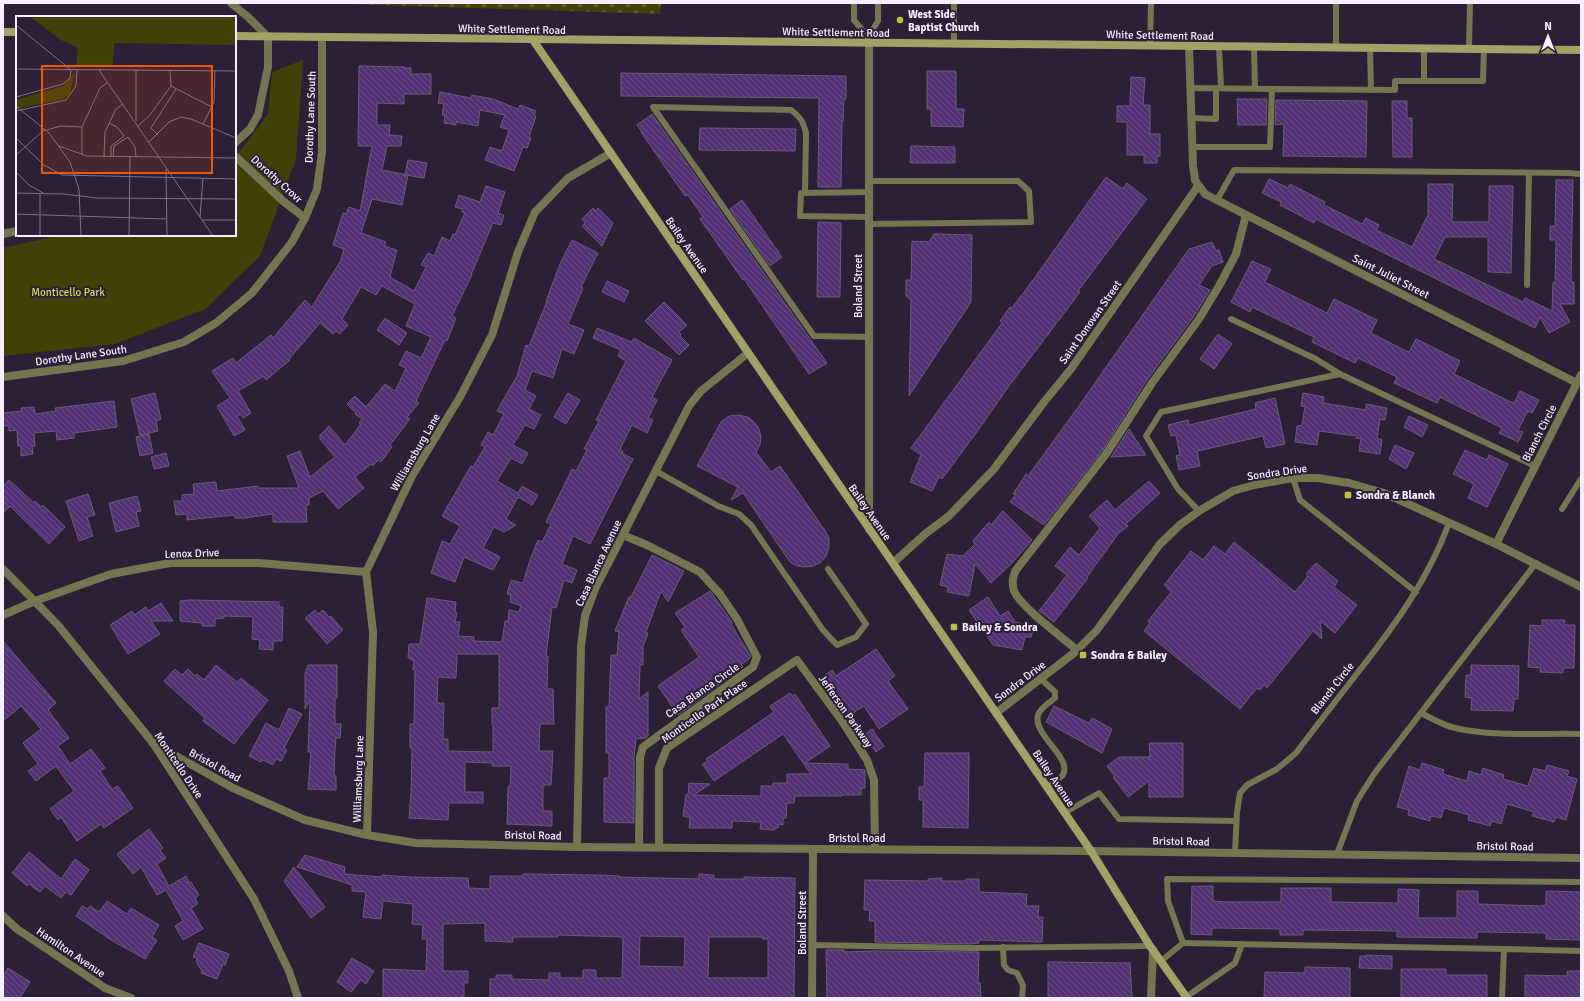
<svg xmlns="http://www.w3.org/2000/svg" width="1584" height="1001" font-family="Signika,sans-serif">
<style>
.green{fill:#414107}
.cemetery{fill:url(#cemetery-stones)}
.building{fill:url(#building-back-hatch);stroke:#695c77;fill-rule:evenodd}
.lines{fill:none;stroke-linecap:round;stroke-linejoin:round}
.lane{stroke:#747551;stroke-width:6}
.street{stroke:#747551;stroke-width:8}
.secondary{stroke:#a0a267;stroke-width:8}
.poi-dot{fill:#bebf42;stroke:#2c2037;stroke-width:1.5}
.labels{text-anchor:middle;stroke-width:4;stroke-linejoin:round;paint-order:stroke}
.poi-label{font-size:11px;font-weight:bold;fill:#f6eefe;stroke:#2c2037;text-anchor:start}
.street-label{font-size:11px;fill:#f6eefe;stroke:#2c2037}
.park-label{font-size:11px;fill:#d6d75a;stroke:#2c2037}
.inset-road{fill:none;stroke:#7d7287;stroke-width:1}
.view{fill:#e8590c;fill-opacity:0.15;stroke:#e8590c;stroke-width:2}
.inset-edge{fill:none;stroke:#f6eefe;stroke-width:2}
</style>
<defs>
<pattern id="cemetery-stones" width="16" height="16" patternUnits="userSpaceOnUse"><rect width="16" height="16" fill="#414107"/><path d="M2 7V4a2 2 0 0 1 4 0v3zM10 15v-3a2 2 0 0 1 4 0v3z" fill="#5d5d2c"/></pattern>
<pattern id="building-back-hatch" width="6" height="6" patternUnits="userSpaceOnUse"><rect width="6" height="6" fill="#543074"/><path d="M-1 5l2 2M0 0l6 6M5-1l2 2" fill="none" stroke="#6d4e89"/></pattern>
</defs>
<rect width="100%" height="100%" fill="#2c2037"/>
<path class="green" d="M303,60l-7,99 -36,97 -55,53 -90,35 -112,12v-108l58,-13h174v-77l33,-44 4,-42z"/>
<path class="cemetery" d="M318,3h343l-1,11z"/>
<g class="building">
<path d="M359,66l46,1v1h6v6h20v20h-27v10l-27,-1v22h13l-1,10 13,1 -1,10h-14l-5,24 26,5 -6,30 -30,-6 -11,34 25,9 -2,4 13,4 -7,27 24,14 12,-24 -5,-2 7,-12 6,3 8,-19 8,4 3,-7 2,1 10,-22 -3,-1 1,-3 -8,-2 4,-12 21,7 6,-16 19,6 -7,21 6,2 -3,10 -8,-2 -22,52h1l-20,41 4,2 -9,23 -2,-1 -29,61 3,2 -12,14 3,2 -20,26 2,2 -11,15 -3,-2 -5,6 -2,-2 -16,13 9,11 -26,21 -15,-18 -14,7v7h-3l1,17h-34v-8l-28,4h-10l-1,-3 -47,5v-6l-11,1 -2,-14h8v-6l12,-1 -1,-10 23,-2 1,9 41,-5v2h41l-12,-32 13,-5 10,26 25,-20 -15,-18v-4l9,-9 16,19 16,-21 -2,-1 3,-4 -7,-5 1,-1 -9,-9 8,-8 11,11 19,-23 10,7 11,-23 -7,-3 7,-14 15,7 10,-21 -25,-11 9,-22 -33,-18 -6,9 -15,-8 -19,32 6,6 -8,9 -4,-3 -3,3 -13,-11 -31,36 1,1 -24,20 -2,-4 -26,15 13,22 -8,5 -2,-4 -4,2 8,14 -11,6 -17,-30 13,-8 -18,-27 21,-13 3,5 35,-28 2,3 32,-38 7,7 29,-47 3,-11 -11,-4 10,-32 3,1 3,-7 11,4 12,-65h-14z"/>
<path d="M927,71h29v38h8l-1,18 -32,-1v-17h-4z"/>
<path d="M621,73l225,3v23h-2l-1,22h-1l-1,66h-23l1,-89 -198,-2z"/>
<path d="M1131,77l14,1 -2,27h7v29h10v22h-3v7h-13v-8h-17v-33h-10v-16h13z"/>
<path d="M440,92l31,6 1,-3 21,4 25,10 2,-4 16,6 -2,4 2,1 -7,21 2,1 -4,10 -4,-1 -9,24 -29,-11 5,-13 12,4 7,-21 -9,-3 5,-12 -25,-5 -2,16 -22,-4v3l-12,-2 1,-8h-3l2,-11 -6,-1z"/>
<path d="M1237,99h30l-1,26h-28z"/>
<path d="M1276,100l91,1 -1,56 -83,-1 1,-32 -9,1z"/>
<path d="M1392,101h15v17h5v39h-19z"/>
<path d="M652,114l175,249 -18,11 -65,-95 -1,1 -43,-61 3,-2 -15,-22 -3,1 -44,-64h1l-5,-7z"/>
<path d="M700,128l96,1 -1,22 -96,-1z"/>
<path d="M911,146l44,1v16h-45z"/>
<path d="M408,160l19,3 -3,15 -19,-3z"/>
<path d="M1106,177l17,12 4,-6 20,16 -69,92 2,1 -71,94 -33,47 -34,46 -3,-2 -7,14 -22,-9 11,-27 -10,-7 91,-125 -2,-2 10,-14 2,1 24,-32z"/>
<path d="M1269,179l19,9 2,-4 35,18 -1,3 38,19 4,-6 13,7 -3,5 36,17 16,-32v-31h25l-1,38h37v-36h24l-2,87 -23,-1v-35h-43l-11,22 89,43 2,-4 27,13 1,-29 2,1 1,-43h-6v-14h5l1,-46h17l-2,102h3v22h-14l10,18 -21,11 -9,-16 -5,11 -219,-109 -2,4 -34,-18 1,-3 -19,-9z"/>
<path d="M742,200l40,57 -12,9 -40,-57z"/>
<path d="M593,208l3,3 2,-3 15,15 -11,23 -20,-20 3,-3 -3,-4z"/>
<path d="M818,222l23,1 -1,74h-23z"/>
<path d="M934,234l38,1 -1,67 -62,94 2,-96 -5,-4v-16h5l1,-39 17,1z"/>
<path d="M572,240l26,13 -17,34 2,1 -15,36 16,6 -10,24 -12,-5 -9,29 -21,-7 -7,19 11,6 -7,13 12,6 -7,14 -9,-4 -12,20 15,8 -6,11 -11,-6 -14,23 21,12 4,-7 16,9 -6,10 -14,-8 -12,22 10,6 -12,7 -10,-5 -11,21 17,9 -7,13 -29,-13 -9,25 -24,-9 11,-32 8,3 10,-18 -18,-10 29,-50 2,1 12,-20 -4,-2 7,-13 5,3 11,-21 -7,-3 20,-35 9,-31 3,1 18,-45h-1l14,-37z"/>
<path d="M1212,242l4,9 3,-1 4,12 -11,4 -13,19 11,5 -16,26 -47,64 -45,71 -58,74 -34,-23 6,-8h-3l13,-20 2,2 48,-66 113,-161z"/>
<path d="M1252,261l19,8 -6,13 62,31 7,-14 43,21 -6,13 33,17 5,2 7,-13 44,22 -6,13 55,27 5,2 6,-12 19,9 -7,13 -4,-2 -10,19 5,2 -5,10 -19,-9 3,-5 -62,-31 -3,6 -43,-20 3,-6 -39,-19 -3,5 -43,-21 2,-5 -62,-30 -2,5 -19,-10z"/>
<path d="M607,281l22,10 -5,11 -22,-10z"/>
<path d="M664,302l23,23 -8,7 2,2 -1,2 9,9 -10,10 -34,-34z"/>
<path d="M385,318l22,15 -8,12 -22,-15z"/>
<path d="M597,328l35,14 2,-4 38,22 -20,37 5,3 -9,18 5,2 -6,13 -15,-8 -12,24 3,2 -1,2 11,6 -43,85 -17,-8 -11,28 15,6 -5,13 -8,-3 -8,28 -4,-1 -6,49h2l-1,33h6l1,35h-14l-1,27h14l-2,34h-8v26h9v15l-45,-2 1,-37h2l1,-21h-19v-3l-27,-1v30h18v11h-34l-1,17 -39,-2 2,-26 1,-44h-2v-24h4l1,-54h-2l1,-10h-3v-2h-3l1,-14h11l7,-46 29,4 -1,11h2l-2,9h5l-2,14 16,1v4l28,1 3,-21h3l1,-11 10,2 2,-6 -11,-4 1,-7 -4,-1 4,-14 12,3 7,-23 8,-20 4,2 9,-18 -5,-2 26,-53 4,2 11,-21 -3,-1 15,-28 -3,-1 30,-59 -8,-5 3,-6 -28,-12zM457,654h42v54h-7v17h1v27l-45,-1v-12h-5l1,-36h-7l1,-26 18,1z"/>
<path d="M1218,334l14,10 -18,25 -14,-10z"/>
<path d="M155,393l6,26 -5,2 2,10 -18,4 -9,-36z"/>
<path d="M568,393l12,7 -14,24 -12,-7z"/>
<path d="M1303,393l21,4 -1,6 43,7v-6l21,4 -2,12 -5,-1 -3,19 5,2 -2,14 -21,-3 2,-12 -5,-1 1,-2 -38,-5 -2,14 -22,-3 2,-16 5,-1 3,-18 -4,-1z"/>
<path d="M1275,398l10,46 -19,4 -3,-12 -61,14 -5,1 3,15 -21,4 -3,-14 4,-1 -4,-20 -5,1 -3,-11 20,-5 1,5 67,-16 -1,-6z"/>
<path d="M114,401l3,26 -43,6v5l-17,2 -1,-9 -22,2 1,13 -3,1 1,7 -12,2v-10h-3l-1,-16 -8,1v-5h-6v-13l19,-2 -1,-3 13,-1 1,7 21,-3 -1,-3z"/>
<path d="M738,415l10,2 6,5 5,7 2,8 -1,8 -4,7 15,20 9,-6 44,63 5,9v9l-3,9 -6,7 -7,3 -8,1 -8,-1 -7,-4 -47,-69 -12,7 7,-13 -41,-21 24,-44 8,-6z"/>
<path d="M1409,416l19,9 -6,12 -18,-10z"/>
<path d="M1129,429l17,26 -35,2z"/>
<path d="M149,434l4,19 -13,3 -4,-19z"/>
<path d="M1395,445l19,8 -8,16 -17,-10z"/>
<path d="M1465,450l22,10 2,-5 19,9 -21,43 -19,-9 6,-14 -21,-10z"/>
<path d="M166,453l3,13 -15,3 -3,-12z"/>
<path d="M9,480l25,23 1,-2 6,6 2,-2 22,22 -16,17 -39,-38 -7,7v-27z"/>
<path d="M1149,481l11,12 -34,31 2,2 -10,8 -31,43 1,1 -34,44 -15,-11 28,-36 -12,-9 15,-19 9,8 21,-27 -11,-12 18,-16 8,10z"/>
<path d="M88,494l7,21 -8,2 6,19 -14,5 -13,-40z"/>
<path d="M137,496l4,15 -5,1 3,14 -23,6 -7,-29z"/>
<path d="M1003,511l29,29 -19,22 -22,21 -16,-19 -6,32 -22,-4 1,-5 -8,-2 7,-31 16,2 12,-12 -2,-3 16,-19 2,3z"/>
<path d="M1234,542l61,50 13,-16 -2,-2 10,-11 22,18 -4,6 23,18 -22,28 -15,-12 2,18 -9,-8 -46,57 -3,-3 -4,5 -3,-2 -17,21 -96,-78 6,-8 -2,-2 23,-29 -7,-7 27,-34 12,9 11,-14 11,8z"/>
<path d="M652,555l32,16 -16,31 -7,-11 -15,41 2,1 -5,14v18h-3l-1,34 9,-7v44l-3,2 -9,1 -2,18v66l-30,-1v-44h5v-25h-3v-46h3l2,-52h6l2,-23 -4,-1 14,-34h2z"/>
<path d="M710,591l22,31 -1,2 20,33 -10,8 2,2 -65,48 -20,-29 41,-29 -18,-27 4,-3 -10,-14z"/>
<path d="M988,597l12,19 8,-5 7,11 19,5 -3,10h-6l-3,13 -29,-5 -24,-35z"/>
<path d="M189,600l90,2v5h4l-1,34h-9v9l-14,-1 1,-9 -8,-1 1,-22 -29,-1v2l-9,1v7h-13v-3l-22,-2v-20z"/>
<path d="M161,603l12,18h-22l9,13 -32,20 -18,-29 22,-14 2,4 12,-8 2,4z"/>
<path d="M315,610l3,4 5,-4 6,7 2,-1 12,14 -16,14 -22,-26z"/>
<path d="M1542,620h23l-1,5h11l-1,43h-11v5l-23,-1 1,-4 -13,-1 2,-42 12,1z"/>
<path d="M3,641l53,62 -8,7 21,28 -11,8 12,18 21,-15 14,19 -5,3 12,18 6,-3 15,22 -29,20 -3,-4 -24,17 -16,-24 -3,3 -8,-11 24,-18 -18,-25 -20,15 -8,-10 10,-7 -15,-21 18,-14 -20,-23 -18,15z"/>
<path d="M876,649l19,27 -7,5 20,28 -29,20 -15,-23 -16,10 -7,-10 2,-1 -19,-29 8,-6 4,6z"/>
<path d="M216,665l21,17 4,-4 27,22 -34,44 -31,-23 2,-3 -41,-37 11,-12 7,6 6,-6 7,7 2,-2 7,6z"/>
<path d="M308,665h29v33h-2v26h6l-1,14h-4l-1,11 -1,27h2v14l-28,-1 3,-37h-3l2,-52 -5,9v-36z"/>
<path d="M1471,665l48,1 -1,33h-4l-1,12 -42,-1 1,-12 -7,-1 1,-22h5z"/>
<path d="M790,693l2,3 3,-2 35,52 -25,17 43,1v5l17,1v18h-4v7h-19v1h-47l-1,7h-7l-1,15h-3v7l-4,-1 -1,4h-3v2l-15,-1 1,-7 -29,-1v7h-43l1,-10 -7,-2 3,-21h2l1,-12 21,1 -16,11 67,1v-10h12v-3h14v-9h24l-28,-40 -69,47 -12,-17 6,-3 -2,-2 68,-47 -4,-6z"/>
<path d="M1054,706l35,17 3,-5 20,11 -10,24 -56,-31z"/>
<path d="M289,708l13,6 -18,34 3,2 -6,11 -5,-2 -3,6 -10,-5 -2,2 -12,-6 17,-33 13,7z"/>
<path d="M872,729l12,17 -8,6 -12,-17z"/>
<path d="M1149,743h34v54h-34v-16l-21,16 -15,-20h2l-8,-11 12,-9h31z"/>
<path d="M925,753h44l-1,75 -45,-1v-27h-4v-13h5z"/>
<path d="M1422,763l22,7 -1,4 24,7 2,-10 12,4 2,-7 21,7 -1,4 25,7 6,-18 11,3 2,-6 22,6 -2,5 10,3 -11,41 -10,-3 -2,5 -22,-6 2,-4 -27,-8 -6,20 -9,-3 -2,5 -22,-6 1,-5 -25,-7 -3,10 -10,-2 -1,5 -22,-6 1,-5 -12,-3 12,-41 11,4z"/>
<path d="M149,829l14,19 -3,2 6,8 -9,6 12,22 17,-10 3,7 2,-1 8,13 -4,3 3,6 -7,4 12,21 -20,11 -8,-14 8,-5 -17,-31 -9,5 -16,-28 -8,7 -16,-20z"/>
<path d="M29,852l32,27 14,-20 14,11 -18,25 -5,-3 -5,6 -16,-12 -5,6 -11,-8 -2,2 -15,-13z"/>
<path d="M305,855l40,12 -1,7 38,3v-2l27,2 59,1 1,10 21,1v-13h33v-2l76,1 20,1v1l80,2v-5l15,1v4h30v-2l51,1 -1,120h-304v-19h6v-4h16v4l37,1v-7h11v5h23v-8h13v8h26l1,-41 -65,-2v2h-45v5l-28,-1v-18l-42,1v47h25v12h-4v15h-81v-29l43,2 1,-32h-5l1,-14 -11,-1 1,-20 -30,-3 -2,18 -18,-2 3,-25 -14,-1v-6l-55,-18zM640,936l45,1 -1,30 -45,-1zM709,937h54v2h5v39h-60z"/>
<path d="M294,867l31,40 -14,11 -27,-37z"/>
<path d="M942,878v3h24v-2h13v13l48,2 -1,12h13l-1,11h5l-1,25 -63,-2v3l-8,1 -96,-2v-21h-6l1,-11h-6l1,-30 63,1v-2z"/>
<path d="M1192,886h21v15l15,1h53v-14h50v14l67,1v-14l21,1 -1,28h39v-27h21v13l63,2 5,-1v-14l35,1v48l-35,-1v-6l-69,-1v6l-80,-1v-6l-94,-1v5h-23v-6l-68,-1v7l-21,-1z"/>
<path d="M107,901l20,13 4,-6 28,17 -7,12 5,3 -12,19 -34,-19 -35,-24 6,-10 6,3 2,-3 9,6z"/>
<path d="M199,943l30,11 -4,11 -2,-1 -6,15 -16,-6 1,-2 -6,-9 1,-4 -4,-1z"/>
<path d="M826,950h18v2l31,-1 104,1 -1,31h2l1,15h-154z"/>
<path d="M1366,955l26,1v13l-33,-1 1,-12h6z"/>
<path d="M352,958l22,13 -8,13 -5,-4 -10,12 -14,-10z"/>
<path d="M1048,962l82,1 2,35h-84z"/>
<path d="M1305,967l45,1v30h-86l1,-26 40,1z"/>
<path d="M8,968l22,14 -10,16h-17v-22z"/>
<path d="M1401,969h45v6h41v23h-86z"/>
<path d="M1567,971h14v27h-56v-23l42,1z"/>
</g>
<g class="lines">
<g class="lane">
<path d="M854,3v17l14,17"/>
<path d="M1336,3v45"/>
<path d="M869,43l-1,-6 10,-16v-18"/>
<path d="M954,44v-41"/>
<path d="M1150,46l1,-43"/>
<path d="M1219,46l2,42"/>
<path d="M1254,47l1,41"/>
<path d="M1370,48l1,42"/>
<path d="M1424,49v32"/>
<path d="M1469,49l1,-46"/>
<path d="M1190,88l82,1"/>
<path d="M1191,118l25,1v-31"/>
<path d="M1192,147h78l2,-58 123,1v-9h88l1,-32"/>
<path d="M869,181h149l11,10 2,31 -162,2"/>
<path d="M869,192l-68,1 -1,23 69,1"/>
<path d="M805,193l1,-60c-3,-12 -6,-16 -15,-23l-138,-3 161,229 55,1"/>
<path d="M1217,200l17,-30 334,3 13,1"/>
<path d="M1527,285l2,-112"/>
<path d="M1231,319l85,40 24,15"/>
<path d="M656,471l62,35 21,8 12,11 72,105 14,15 19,-8 10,-13 -38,-55"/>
<path d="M1293,478l7,22 116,92"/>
<path d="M1562,509l19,-30"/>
<path d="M1199,511l-21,-22 -32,-53 15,-24 179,-38 195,92"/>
<path d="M1041,679l14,13v6c-5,4 -15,10 -17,17 -6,20 37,44 24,61 -4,4 -11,8 -15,11"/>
<path d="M1421,713c11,6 22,12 34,15 39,9 85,5 126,6"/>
<path d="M1064,813l35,-20 20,26 117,2"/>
<path d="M1235,853l2,-41 3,-19 7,-8 30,-16 19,-16c21,-28 42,-55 63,-82 36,-46 70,-93 90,-148"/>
<path d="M1337,854l20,-53 17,-27 162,-211"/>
<path d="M1183,943l321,6"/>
<path d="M812,945l159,3 179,-2"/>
<path d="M1003,947l1,18 4,5 9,3 6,12 -1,13"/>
<path d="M1161,961l22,-18 -15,-42 -1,-22 414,3"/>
<path d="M1186,997l49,-34 7,-19"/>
<path d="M1502,998l2,-49 77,2"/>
</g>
<g class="street">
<path d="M231,3l17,14 20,20v30l-10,48 -8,14 -15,14"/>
<path d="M869,43v486"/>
<path d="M1189,46l4,120 2,14 10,14 372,189"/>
<path d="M235,156l48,45 22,17"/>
<path d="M3,234l14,-3"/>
<path d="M3,377l120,-16 61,-19 32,-19 36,-30 40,-51 13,-24 12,-29 5,-37v-115"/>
<path d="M623,535l26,11 51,26 20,22 17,25 20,38 -4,10 -110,80 -3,10 -1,90"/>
<path d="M1496,544l85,-169"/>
<path d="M893,563l32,-29 24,-18 45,-47 50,-67 27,-33 127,-183"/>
<path d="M3,569l55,56 95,118 101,156 35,72 9,27"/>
<path d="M3,615l32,-14 76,-27 59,-11h89l107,9"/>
<path d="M1077,650c-15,-13 -56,-43 -63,-59 -2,-7 -2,-14 2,-21l90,-116 46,-71 47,-64 20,-33 17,-32 10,-39"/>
<path d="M996,713l78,-60 23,-23 63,-86 21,-20 18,-13 34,-20 21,-6 39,-7h25l31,5 35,10 112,51 85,43"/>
<path d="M153,743l80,45 72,32 62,15 49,8 161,4 514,4 490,7"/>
<path d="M367,835l6,-203 -7,-60 46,-96 48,-79 32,-62 26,-83 17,-40 33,-34 43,-25"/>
<path d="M577,847l4,-201 4,-30 10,-27 94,-183 12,-15 47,-38"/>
<path d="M659,847v-79l8,-20 130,-88 45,61 25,39 7,20 1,69"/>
<path d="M3,916l14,13 88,59 26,10"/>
<path d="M812,998l1,-149"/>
<path d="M1151,998l2,-48"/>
</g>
<g class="secondary">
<path d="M3,32h14"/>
<path d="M235,36l1346,14"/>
<path d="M533,40l558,811 59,95 37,52"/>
</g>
</g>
<g class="poi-dot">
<circle cx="900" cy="20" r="4"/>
<rect x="1344" y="491" width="8" height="8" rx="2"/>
<rect x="950" y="623" width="8" height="8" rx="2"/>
<rect x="1079" y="651" width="8" height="8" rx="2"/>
</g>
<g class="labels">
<g class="poi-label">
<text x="908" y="18">West Side<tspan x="908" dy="13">Baptist Church</tspan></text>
<text x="1356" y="499">Sondra &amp; Blanch</text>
<text x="962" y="631">Bailey &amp; Sondra</text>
<text x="1091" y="659">Sondra &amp; Bailey</text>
</g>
<g class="street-label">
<text transform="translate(512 29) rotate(1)" y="4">White Settlement Road</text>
<text transform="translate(836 32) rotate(1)" y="4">White Settlement Road</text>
<text transform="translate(1160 35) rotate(1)" y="4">White Settlement Road</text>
<text transform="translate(310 117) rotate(-88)" y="4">Dorothy Lane South</text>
<text transform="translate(277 179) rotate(42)" y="4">Dorothy Crovr</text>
<text transform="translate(687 245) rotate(55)" y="4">Bailey Avenue</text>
<text transform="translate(1391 276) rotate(27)" y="4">Saint Juliet Street</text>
<text transform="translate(858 286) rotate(-90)" y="4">Boland Street</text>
<text transform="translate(1090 322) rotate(-55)" y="4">Saint Donovan Street</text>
<text transform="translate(81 355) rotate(-8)" y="4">Dorothy Lane South</text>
<text transform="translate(1539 433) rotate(-63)" y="4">Blanch Circle</text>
<text transform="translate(415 452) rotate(-60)" y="4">Williamsburg Lane</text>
<text transform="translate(1277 472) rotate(-8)" y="4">Sondra Drive</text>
<text transform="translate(870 512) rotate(55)" y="4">Bailey Avenue</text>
<text transform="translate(192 553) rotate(-2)" y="4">Lenox Drive</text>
<text transform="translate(598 563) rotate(-65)" y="4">Casa Blanca Avenue</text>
<text transform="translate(1020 681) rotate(-37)" y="4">Sondra Drive</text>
<text transform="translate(1332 688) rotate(-52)" y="4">Blanch Circle</text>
<text transform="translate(702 690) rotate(-35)" y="4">Casa Blanca Circle</text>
<text transform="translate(704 711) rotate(-35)" y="4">Monticello Park Place</text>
<text transform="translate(846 711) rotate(55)" y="4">Jefferson Parkway</text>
<text transform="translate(179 765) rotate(56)" y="4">Monticello Drive</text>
<text transform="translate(215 765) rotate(29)" y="4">Bristol Road</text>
<text transform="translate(1054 778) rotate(56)" y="4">Bailey Avenue</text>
<text transform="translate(358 779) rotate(-88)" y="4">Williamsburg Lane</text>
<text transform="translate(533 835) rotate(1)" y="4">Bristol Road</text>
<text x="857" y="842">Bristol Road</text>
<text transform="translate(1181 841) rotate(1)" y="4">Bristol Road</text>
<text transform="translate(1505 846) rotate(1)" y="4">Bristol Road</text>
<text transform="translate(802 923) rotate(-90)" y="4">Boland Street</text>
<text transform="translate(71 952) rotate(34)" y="4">Hamilton Avenue</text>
</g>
<g class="park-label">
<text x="68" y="296">Monticello Park</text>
</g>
</g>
<g transform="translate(16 16)">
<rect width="220" height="220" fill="#2c2037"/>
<path d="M59,56l-5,21 -6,6 -48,10v-9l47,-14z" fill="#414107"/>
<path d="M13,0h207v29l-122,-2 -1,24 -37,-1 2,-18 -17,-8z" fill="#414107"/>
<path class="inset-road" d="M0,9l55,45 -1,8 -7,6 -47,13M0,53l220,2M83,54l114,166M120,54v51M155,70l41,21M0,90l33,27 21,29 9,27 2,47M0,95l50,-11 10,-14 1,-16M93,107l8,4 7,9 -13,10v11M187,108l11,-22 1,-31M122,110l11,-10 22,-30 -1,-15M142,119l-7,-7 25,-39M0,122l28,27 18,10 174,4M133,126l20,-20 12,-5 10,2 45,19M43,130l28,10 149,2M0,139l27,-24 18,-5 20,1M66,139v-28l18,-39 8,-6M88,141l1,-25 11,-23 7,-5M97,141l1,-11 14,-9 7,10 1,10M150,153l1,67M0,156l13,13 14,8M0,177l48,1 33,4 139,1M0,198l150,5M184,201l3,-39M186,204h34M24,220v-43M113,220l1,-79"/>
<path class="view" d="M26,50h170v107h-170z"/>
<rect width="220" height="220" class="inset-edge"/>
</g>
<rect width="1584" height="1001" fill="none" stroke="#f6eefe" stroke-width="8"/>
<g transform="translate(1548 36)" stroke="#2c2037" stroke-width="3" paint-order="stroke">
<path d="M0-3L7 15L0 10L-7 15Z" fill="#f6eefe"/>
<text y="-6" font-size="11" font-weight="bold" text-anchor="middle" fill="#f6eefe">N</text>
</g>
</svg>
